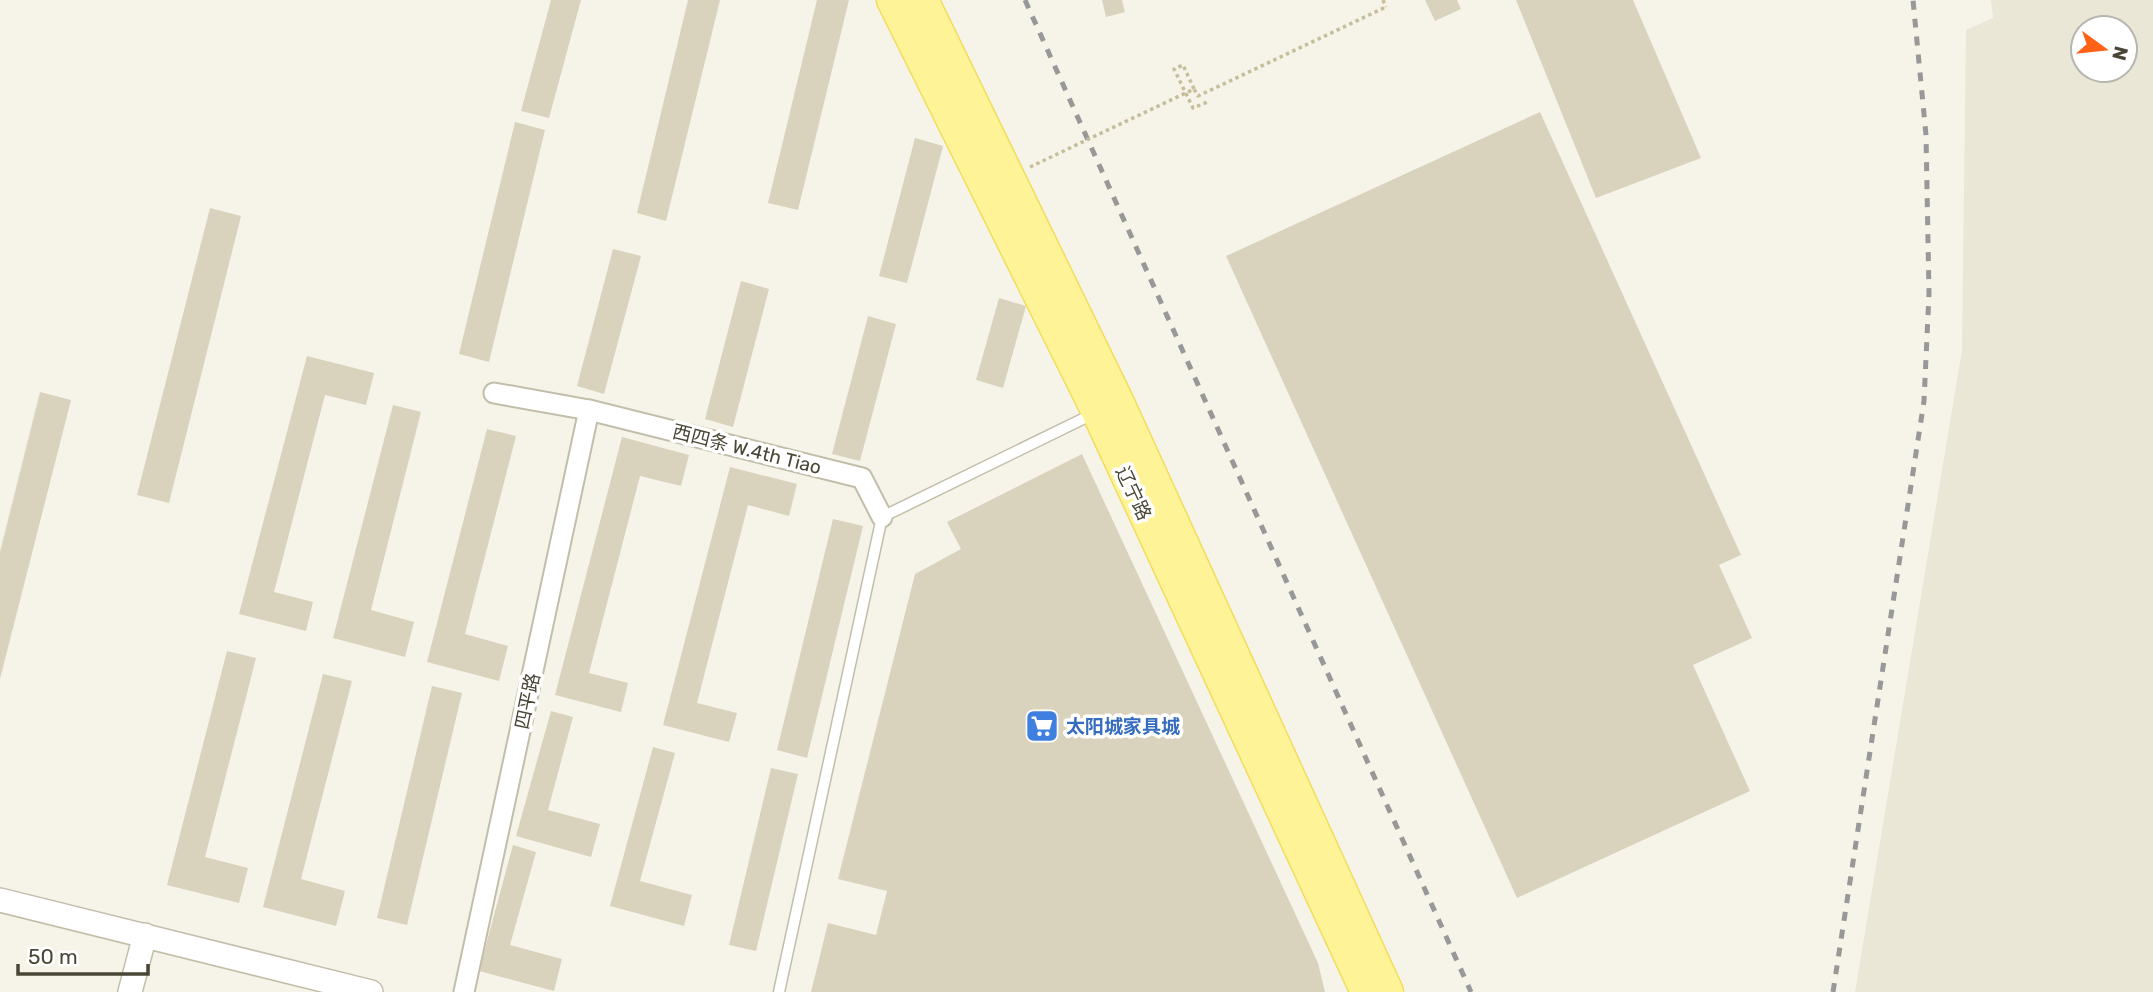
<svg xmlns="http://www.w3.org/2000/svg" width="2153" height="992" font-family="Rubik,'Noto Sans SC',sans-serif">
<style>
.residential{fill:#eae7d6;fill-rule:evenodd}
.building{fill:#d9d3bd}
.lines{fill:none;stroke-linecap:round;stroke-linejoin:round}
.service-casing{stroke:#c3beaa;stroke-width:13}
.minor-casing{stroke:#c3beaa;stroke-width:23}
.tertiary-casing{stroke:#c3beaa;stroke-width:26}
.primary-casing{stroke:#f0dd5c;stroke-width:33}
.path{stroke:#c6be99;stroke-width:3.5;stroke-dasharray:3.5 3.5;stroke-linecap:butt}
.service{stroke:#fff;stroke-width:10}
.minor{stroke:#fff;stroke-width:19}
.tertiary{stroke:#fff;stroke-width:23}
.primary{stroke:#fff398;stroke-width:30}
.rail{stroke:#989898;stroke-width:5;stroke-dasharray:9 9;stroke-linecap:butt}
.path-bridge{stroke:#c6be99;stroke-width:3.5;stroke-dasharray:3.5 3.5;stroke-linecap:butt}
.labels{text-anchor:middle;stroke-width:7;stroke-linejoin:round;paint-order:stroke}
.street-label{font-size:19px;fill:#4a4636;stroke:#fff}
.shop-label{font-size:19px;font-weight:bold;fill:#366cbe;stroke:#fff;text-anchor:start}
</style>
<rect width="100%" height="100%" fill="#f6f4e9"/>
<path class="residential" d="M1991,0h162v992h-298l107,-642 4,-320 27,-12zM2083,28h42v42h-42z"/>
<g class="building">
<path d="M551,0h30l-32,118 -28,-7z"/>
<path d="M688,0h32l-54,221 -29,-8z"/>
<path d="M817,0h32l-51,210 -30,-7z"/>
<path d="M1102,0h20l3,12 -19,5z"/>
<path d="M1425,0h32l4,9 -26,12z"/>
<path d="M1516,0h117l68,158 -105,40z"/>
<path d="M1540,112l201,443 -22,10 33,73 -59,27 57,126 -233,107 -291,-642z"/>
<path d="M515,122l30,8 -56,232 -30,-8z"/>
<path d="M915,138l28,8 -36,137 -28,-7z"/>
<path d="M210,208l31,8 -72,287 -32,-8z"/>
<path d="M613,249l28,7 -37,138 -27,-8z"/>
<path d="M741,281l28,8 -36,138 -28,-8z"/>
<path d="M999,298l27,8 -23,82 -27,-8z"/>
<path d="M868,316l28,8 -36,137 -28,-7z"/>
<path d="M307,356l67,17 -8,32 -41,-10 -51,197 39,10 -7,29 -67,-17z"/>
<path d="M40,392l31,8 -71,279v-127z"/>
<path d="M393,405l28,7 -50,198 43,12 -9,35 -72,-19z"/>
<path d="M487,429l29,7 -51,198 43,12 -9,35 -72,-19z"/>
<path d="M622,437l67,18 -8,31 -41,-10 -51,197 39,10 -7,29 -66,-17z"/>
<path d="M1082,454l236,509 7,29h-514l17,-69 48,12 11,-44 -49,-12 77,-305 46,-25 -14,-27z"/>
<path d="M730,467l67,17 -8,32 -41,-11 -51,198 40,10 -8,29 -66,-17z"/>
<path d="M833,519l30,7 -56,232 -30,-8z"/>
<path d="M227,651l29,7 -51,199 43,11 -9,35 -72,-18z"/>
<path d="M323,674l29,7 -51,198 44,12 -9,35 -73,-19z"/>
<path d="M432,686l30,7 -55,232 -30,-7z"/>
<path d="M551,711l22,6 -25,93 52,14 -9,33 -75,-21z"/>
<path d="M653,747l22,6 -35,128 52,14 -8,31 -74,-20z"/>
<path d="M771,768l27,6 -42,177 -27,-6z"/>
<path d="M513,845l23,7 -26,93 52,14 -8,32 -75,-20z"/>
</g>
<g class="lines">
<defs>
<path id="service" d="M779,992l103,-475 211,-103"/>
<g id="minor">
<path d="M494,393l95,17 273,68 20,39"/>
<path d="M464,992l125,-582"/>
</g>
<g id="tertiary">
<path d="M0,900l371,92"/>
<path d="M130,992l15,-57"/>
</g>
<g id="primary">
<path d="M892,0l205,412 269,580"/>
<path d="M923,0l196,403 269,589"/>
</g>
</defs>
<use href="#service" class="service-casing"/>
<use href="#minor" class="minor-casing"/>
<use href="#tertiary" class="tertiary-casing"/>
<use href="#primary" class="primary-casing"/>
<g class="path">
<path d="M1383,0l3,7"/>
<path d="M1194,89l-11,-24 -9,4 19,39 17,-7"/>
</g>
<use href="#service" class="service"/>
<use href="#minor" class="minor"/>
<use href="#tertiary" class="tertiary"/>
<use href="#primary" class="primary"/>
<g class="rail">
<path d="M1025,0l446,992"/>
<path d="M1833,992l91,-591 5,-107 -3,-159 -13,-135"/>
</g>
<path class="path-bridge" d="M1030,167l164,-78 4,7 188,-89"/>
</g>
<defs>
<symbol id="supermarket-square" viewBox="-11 -11 22 22"><rect x="-9" y="-9" width="18" height="18" rx="4" fill="#3f7fe0" stroke="#fff"/><path d="M-6-5.5h2.5l.6 2H6L4.5 2H-2.5L-4.4-4H-6ZM-1.5 3.2a1.3 1.3 0 1 0 .1 0ZM3 3.2a1.3 1.3 0 1 0 .1 0Z" fill="#fff"/></symbol>
</defs>
<g fill-rule="evenodd">
<use href="#supermarket-square" x="1023" y="707" width="38" height="38"/>
</g>
<g class="labels">
<g class="street-label">
<text transform="translate(747 449) rotate(14)" y="7">西四条 W.4th Tiao</text>
<text transform="translate(1134 493) rotate(65)" y="7">辽宁路</text>
<text transform="translate(527 701) rotate(-78)" y="7">四平路</text>
</g>
<g class="shop-label">
<text x="1066" y="733">太阳城家具城</text>
</g>
</g>
<g transform="translate(2104 49) rotate(105)"><circle r="33" fill="#ffffff" stroke="#b7b5af" stroke-width="2"/>
<path d="M0-5L12 26L0 18L-12 26Z" fill="#ff6116"/>
<text y="-10" font-size="19" font-weight="bold" text-anchor="middle" fill="#4a4636">N</text>
</g>
<path d="M18 964v10h130v-10" fill="none" stroke="#4a4636" stroke-width="3.5"/>
<text x="28" y="964" font-size="21" fill="#4a4636" stroke="#ffffff" stroke-width="5" paint-order="stroke">50 m</text>
</svg>
